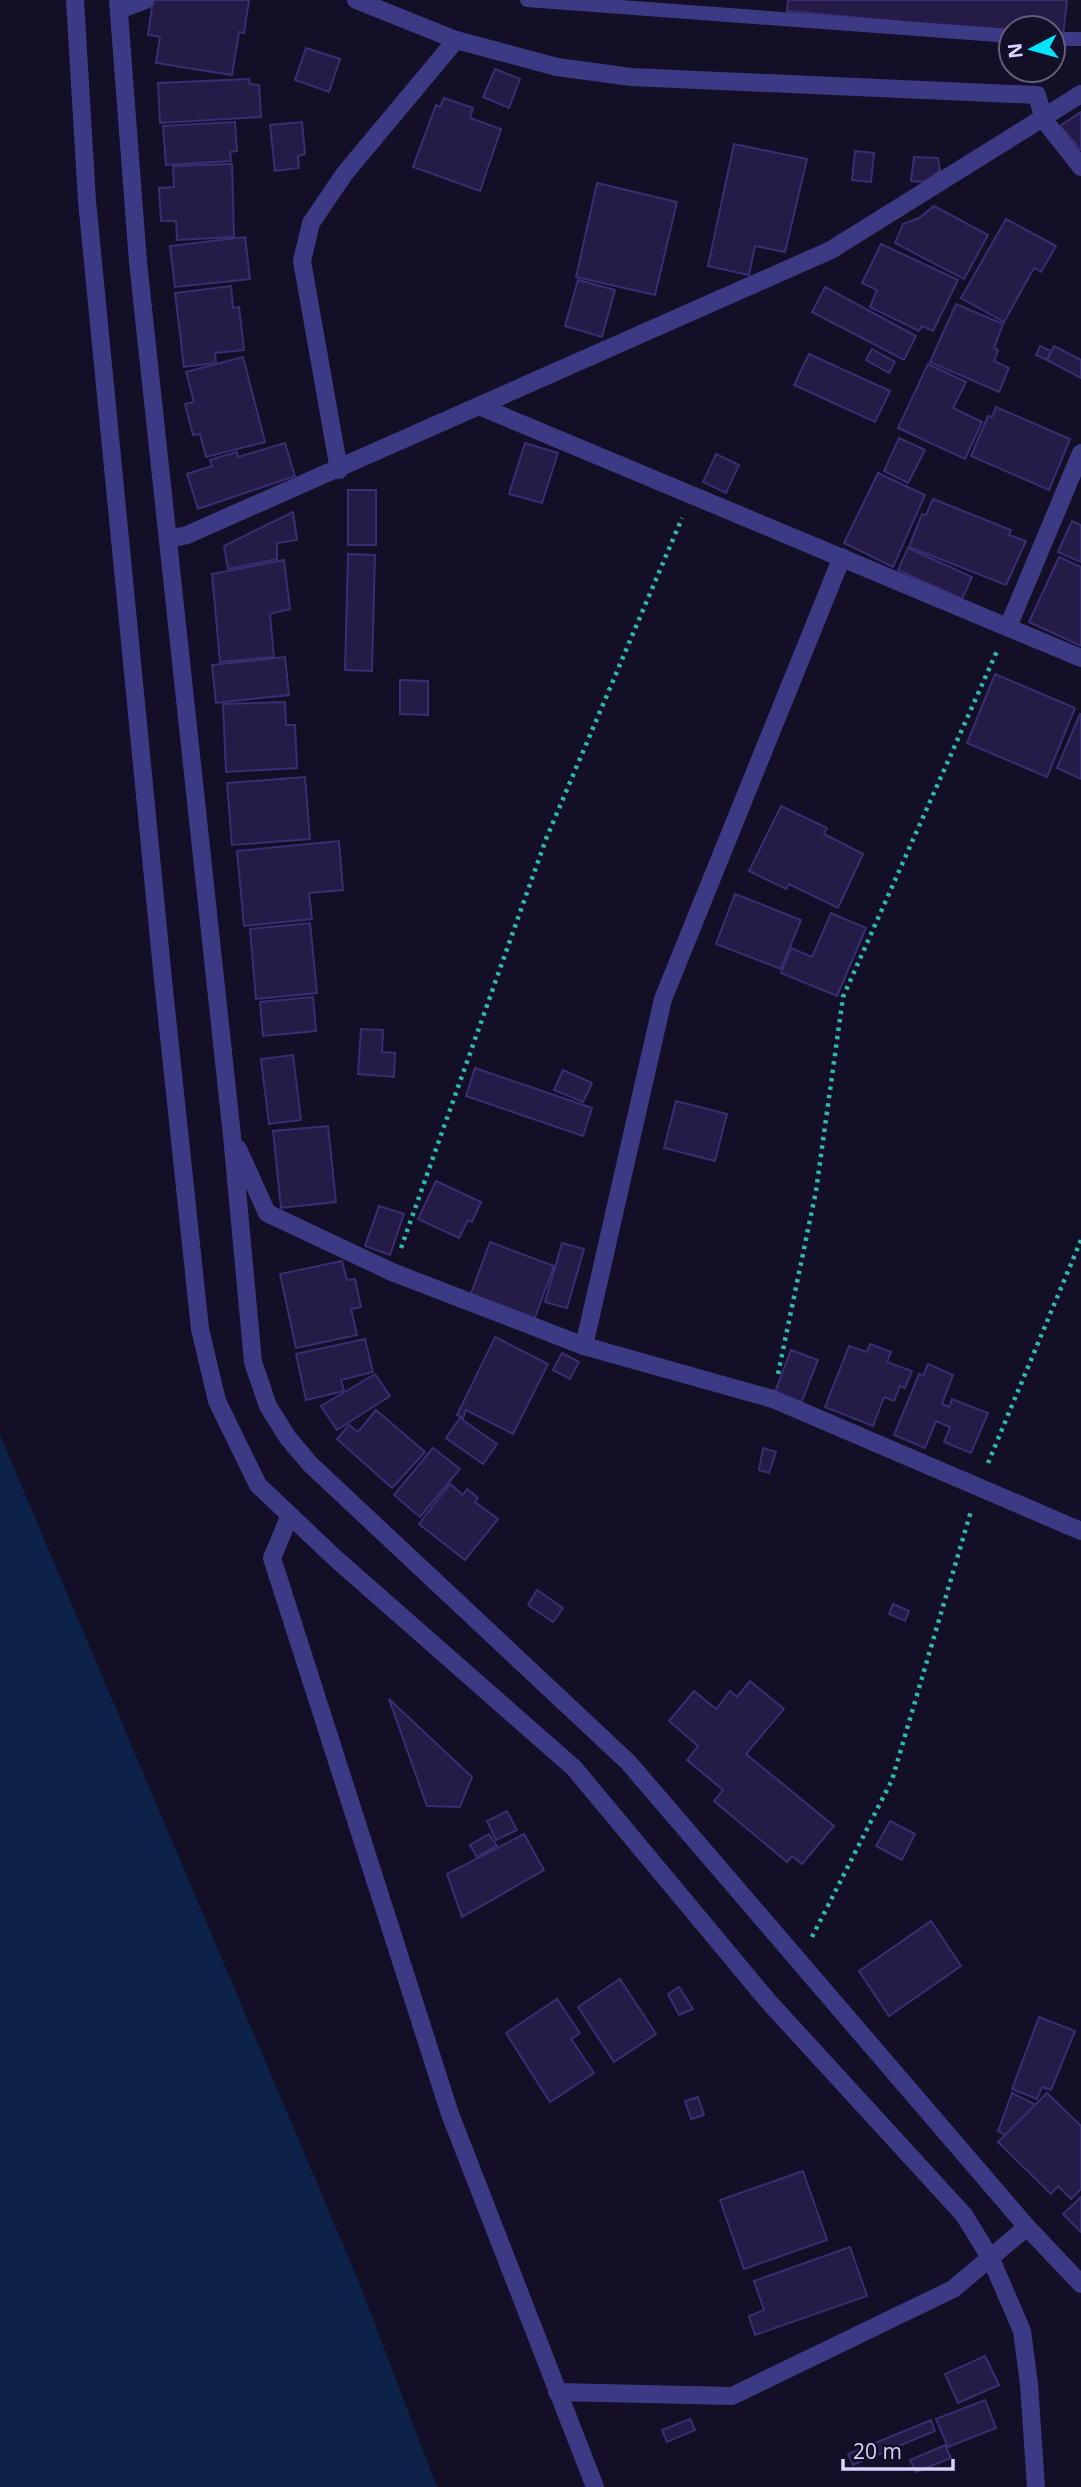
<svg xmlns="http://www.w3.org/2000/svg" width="1081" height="2487" font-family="'Open Sans',sans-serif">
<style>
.water{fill:#0c2248}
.building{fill:#241b47;stroke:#3b2d73;stroke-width:2}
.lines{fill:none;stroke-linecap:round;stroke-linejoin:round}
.path{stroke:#2fb8b0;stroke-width:4.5;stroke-dasharray:3.5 5;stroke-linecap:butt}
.service{stroke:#3d3a85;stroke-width:14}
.minor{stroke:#3d3a85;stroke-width:18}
.tertiary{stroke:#3d3a85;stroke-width:18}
</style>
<rect width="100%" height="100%" fill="#130f26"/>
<path class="water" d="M0,1435l358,845 79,207h-437z"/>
<g class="building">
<path d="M153,0h96l-5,33 -5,-1 -7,43 -76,-12 4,-26 -12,-2z"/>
<path d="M788,0h279l-4,36 -10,-1v-7h-42v4l-224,-21z"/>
<path d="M306,48l34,11 -11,33 -34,-12z"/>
<path d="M495,69l25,10 -11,29 -26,-11z"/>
<path d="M249,79l1,5 9,1 2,32 -101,6 -2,-40z"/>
<path d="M444,98l29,10 -3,10 31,11 -21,62 -67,-24 23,-62 4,2z"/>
<path d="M1081,112v38l-21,-24z"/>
<path d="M235,122l2,29 -7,1 1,9 -65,4 -3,-39z"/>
<path d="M302,122l3,32 -7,2 1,12 -24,3 -5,-46z"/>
<path d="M734,144l73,15 -22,93 -30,-6 -6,29 -41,-9z"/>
<path d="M855,151l19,2 -3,29 -19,-2z"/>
<path d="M914,157l24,1 2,13 -16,11 -13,-1z"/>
<path d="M232,164l2,73 -57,3 -1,-19h-15l-2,-33 15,-1 -1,-21z"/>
<path d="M597,183l80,19 -22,93 -79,-18z"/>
<path d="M934,206l54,29 -24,44 -69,-36 8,-19 16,-6z"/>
<path d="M1006,219l50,27 -15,26 -7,-4 -30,54 -43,-24z"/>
<path d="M245,237l5,42 -75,8 -5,-41z"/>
<path d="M881,244l77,36 -25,51 -11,-5 -3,5 -49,-24 7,-17 -15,-7z"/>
<path d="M578,280l37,10 -13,47 -37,-11z"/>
<path d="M231,286l2,22 6,-1 5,43 -29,3 1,10 -32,4 -9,-74z"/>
<path d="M825,287l91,49 -12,24 -92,-48z"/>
<path d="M956,304l47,20 -9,24 4,2 -4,11 15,7 -10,24 -69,-30z"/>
<path d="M1040,346l11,5 -4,9 -11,-5z"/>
<path d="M1054,346l27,14v18l-34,-18z"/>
<path d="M872,349l23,13 -6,11 -23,-13z"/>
<path d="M809,354l81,37 -15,31 -81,-37z"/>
<path d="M243,357l22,85 -59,15 -6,-23 -7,1 -8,-31 9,-2 -8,-30z"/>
<path d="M928,364l38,18 -13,26 29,14 -17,37 -67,-31z"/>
<path d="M996,407l74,32 -21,51 -78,-34 17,-40 4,1z"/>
<path d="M899,438l26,12 -17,33 -24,-12z"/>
<path d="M285,443l10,33 -97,33 -11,-35 25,-8 -2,-6 27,-8 1,5z"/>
<path d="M525,443l33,10 -16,50 -33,-9z"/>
<path d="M716,454l23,11 -13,28 -23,-11z"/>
<path d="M878,473l47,22 -32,72 -49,-24z"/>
<rect x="348" y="490" width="28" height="55"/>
<path d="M933,499l78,31 -2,5 17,6 -20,44 -97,-38 13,-33 4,1z"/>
<path d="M293,512l4,28 -20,3v16l-49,10 -4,-23z"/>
<path d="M1072,521l9,4v37l-23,-10z"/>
<path d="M908,548l64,29 -10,22 -64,-29z"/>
<path d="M348,554l27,1 -3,116 -27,-1z"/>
<path d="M1059,557l22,10v79l-52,-24z"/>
<path d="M284,560l6,49 -20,5 4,43 -54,5 -8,-88z"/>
<path d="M285,657l4,38 -73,8 -4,-38z"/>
<path d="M995,674l80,34 -28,69 -80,-34z"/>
<path d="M400,680l28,1v34l-28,-1z"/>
<path d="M285,702l1,23h9l2,43 -71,4 -3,-68z"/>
<path d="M1080,714l1,1v64l-24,-11z"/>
<path d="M305,777l5,62 -78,6 -5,-62z"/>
<path d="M781,806l46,22 -3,6 39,20 -25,54 -49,-24 -3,5 -37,-18z"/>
<path d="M339,841l4,49 -34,3 3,26 -68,7 -7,-75z"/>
<path d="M735,894l66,26 -20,49 -65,-25z"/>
<path d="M831,913l35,15 -29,68 -56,-23 10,-25 21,9z"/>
<path d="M310,923l7,70 -61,6 -6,-70z"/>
<path d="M313,997l3,34 -53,5 -3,-34z"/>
<path d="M361,1029l22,1 -1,22 13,1 -1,24 -36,-3z"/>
<path d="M293,1055l8,65 -32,4 -8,-65z"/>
<path d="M475,1068l117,40 -9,28 -117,-40z"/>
<path d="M563,1070l29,13 -9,19 -29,-12z"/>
<path d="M676,1101l51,13 -12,47 -51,-13z"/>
<path d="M328,1126l8,76 -55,6 -8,-77z"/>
<path d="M436,1181l45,21 -9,20 -4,-2 -9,18 -41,-19z"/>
<path d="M379,1206l25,8 -14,41 -25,-9z"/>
<path d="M490,1242l64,24 -20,54 -64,-24z"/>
<path d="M562,1243l22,6 -17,59 -22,-6z"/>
<path d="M342,1261l5,19 8,-1 6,28 -10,2 6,26 -61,13 -16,-74z"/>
<path d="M495,1337l53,27 -35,70 -47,-24 -3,8 -6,-3z"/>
<path d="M365,1339l8,33 -32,8 3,11 -38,9 -10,-46z"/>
<path d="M870,1344l21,8 -4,10 25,9 -7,17 -5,-2 -6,15 -10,-4 -11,29 -48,-19 24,-61 18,6z"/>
<path d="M791,1350l27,10 -17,43 -26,-11z"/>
<path d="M562,1353l17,9 -9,17 -17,-9z"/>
<path d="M928,1364l25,11 -11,29 7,3 3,-8 36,14 -17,40 -27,-11 6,-15 -14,-6 -11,27 -31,-13 25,-61 4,2z"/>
<path d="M375,1374l15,22 -53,34 -16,-24z"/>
<path d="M376,1410l49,42 -33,36 -55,-49 12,-14 9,7z"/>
<path d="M460,1418l37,26 -14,20 -37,-26z"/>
<path d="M433,1448l27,21 -40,48 -26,-22z"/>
<path d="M763,1448l13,4 -7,21 -10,-3z"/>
<path d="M450,1484l13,11 4,-6 11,9 -3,4 23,17 -33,41 -46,-36z"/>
<path d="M537,1590l26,18 -10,14 -25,-17z"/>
<path d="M893,1604l16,7 -4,10 -16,-7z"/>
<path d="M750,1681l34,28 -38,45 88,72 -32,38 -10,-8 -5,6 -73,-61 9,-11 -36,-30 11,-14 -29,-25 25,-30 22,18 14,-18 7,6z"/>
<path d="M389,1699l83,78 -12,30 -33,-1z"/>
<path d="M507,1811l10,19 -21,10 -9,-19z"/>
<path d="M890,1821l25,13 -13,26 -26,-14z"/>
<path d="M489,1834l8,12 -20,11 -7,-12z"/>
<path d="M524,1834l20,36 -82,47 -15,-43z"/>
<path d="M931,1921l30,45 -72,50 -30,-45z"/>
<path d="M620,1979l36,55 -42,28 -36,-55z"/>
<path d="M679,1987l14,22 -14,6 -11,-21z"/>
<path d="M557,1999l23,34 -9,6 23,34 -44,29 -44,-69z"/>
<path d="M1039,2017l36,14 -24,59 -9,-3 -5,12 -25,-10z"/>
<path d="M1012,2093l24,12 -31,30 -7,-4z"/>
<path d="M1047,2093l34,33v63l-10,10 -13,-13 -7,8 -53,-52z"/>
<path d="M698,2097l6,18 -13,4 -6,-18z"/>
<path d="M803,2171l24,69 -83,29 -24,-69z"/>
<path d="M1081,2197v35l-18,-18z"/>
<path d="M850,2247l17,49 -112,39 -6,-19 15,-6 -10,-29z"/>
<path d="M985,2356l14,29 -41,18 -13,-29z"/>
<path d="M985,2400l11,28 -48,19 -12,-28z"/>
<path d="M690,2419l5,11 -28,12 -5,-12z"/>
<path d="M931,2420l4,11 -82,34 -5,-11z"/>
<path d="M945,2445l6,13 -35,14 -6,-12z"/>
</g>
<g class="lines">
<g class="path">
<path d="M401,1248l145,-409 136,-321"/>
<path d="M778,1374l38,-183 27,-194 154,-346"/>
<path d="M988,1463l93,-223"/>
<path d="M812,1937l80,-157 79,-269"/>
</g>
<g class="service">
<path d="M527,0l484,36"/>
<path d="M1053,39h28"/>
</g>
<g class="minor">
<path d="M118,0l20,262 94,874 21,226 15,44 20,32 22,26 318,298 399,465"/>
<path d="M356,0l100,40 101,27 74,10 406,18 7,25 37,47"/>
<path d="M119,10l26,-10"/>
<path d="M479,406l602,252"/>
<path d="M339,470l-37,-209 9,-38 34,-50 111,-133"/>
<path d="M169,539l18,-4 644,-285 250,-156"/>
<path d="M1008,627l73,-174"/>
<path d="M238,1149l29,64 125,59 192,74 189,53 308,132"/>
<path d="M584,1346l79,-347 179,-442"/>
<path d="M290,1515l-18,43 178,556 145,373"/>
<path d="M557,2392l175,4 221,-107 74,-62 54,57"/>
</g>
<path class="tertiary" d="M75,0l12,201 76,779 37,349 17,72 41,84 77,73 239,210 194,233 196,214 27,44 31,72 7,53 7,103"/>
</g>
<g transform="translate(1032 49) rotate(264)"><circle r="33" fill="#130f26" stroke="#625e7d" stroke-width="2"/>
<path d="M0-5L12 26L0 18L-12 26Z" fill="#00e5ff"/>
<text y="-10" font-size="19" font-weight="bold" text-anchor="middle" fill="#d9d4ff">N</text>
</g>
<path d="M843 2459v10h110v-10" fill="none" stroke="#d9d4ff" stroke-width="3.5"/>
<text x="853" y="2459" font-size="21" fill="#d9d4ff" stroke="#130f26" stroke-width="5" paint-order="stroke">20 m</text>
</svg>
